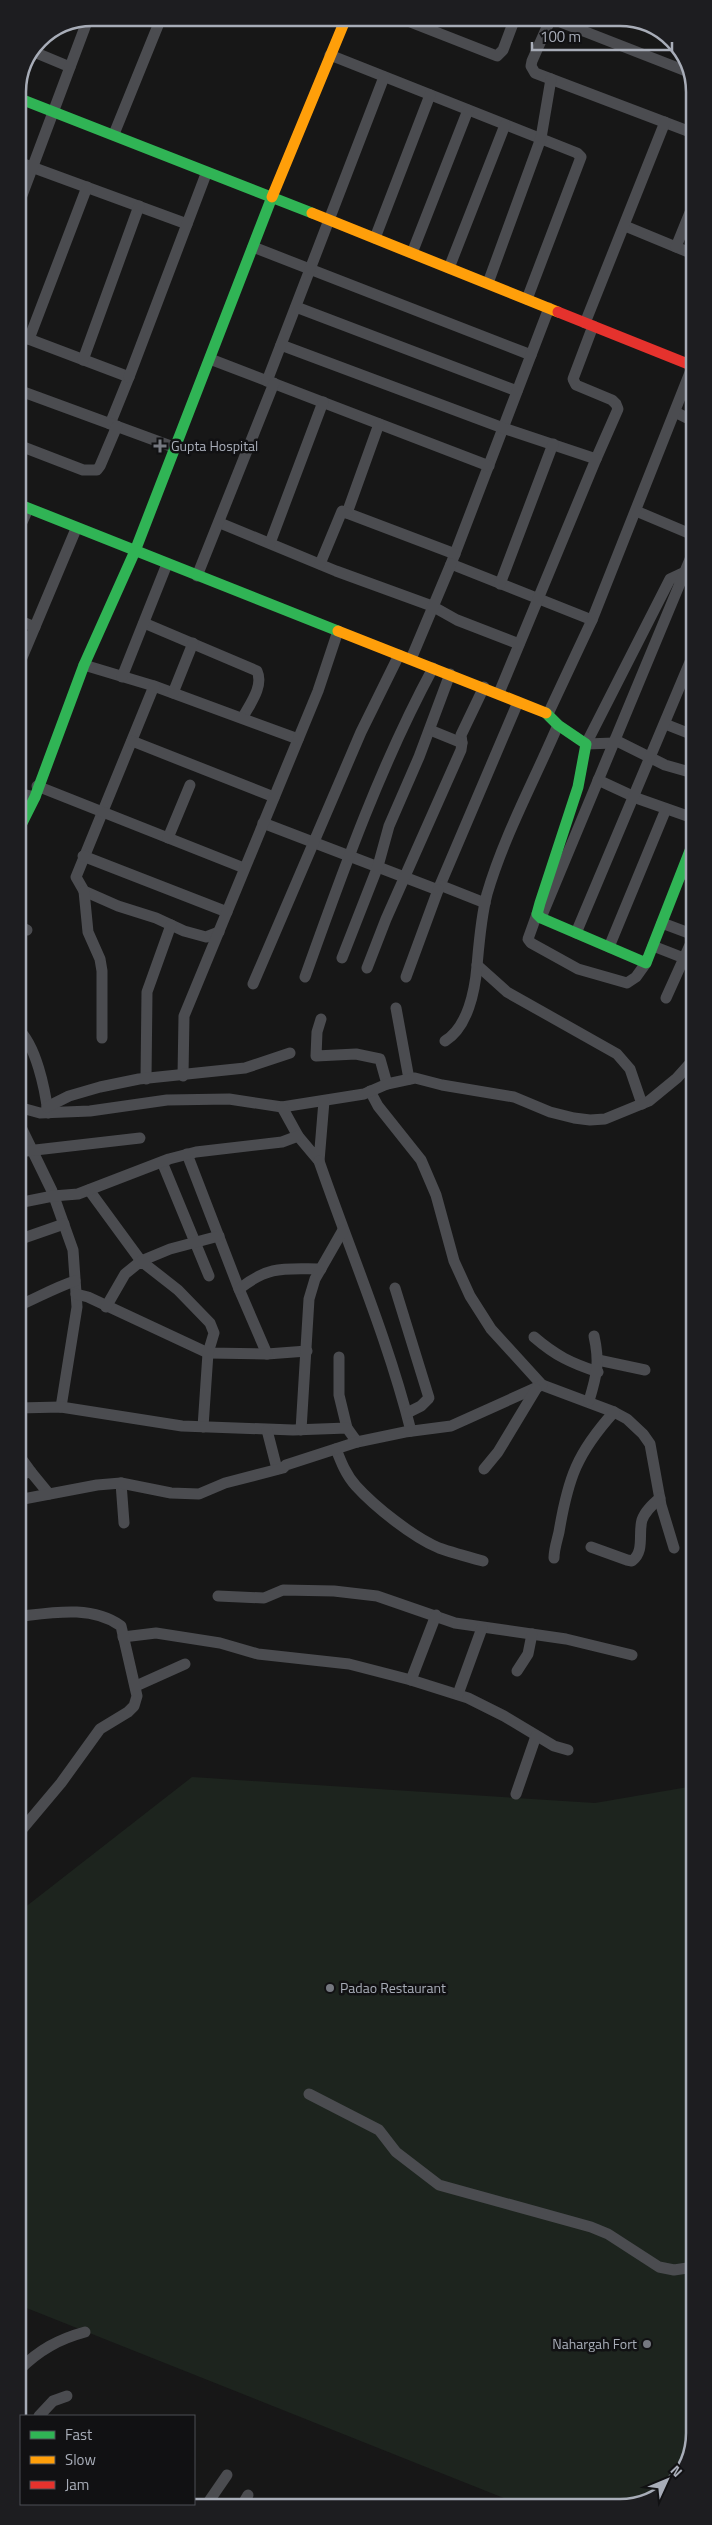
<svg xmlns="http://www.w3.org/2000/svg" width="712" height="2525" font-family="'Titillium Web',sans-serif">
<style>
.green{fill:#1d241e}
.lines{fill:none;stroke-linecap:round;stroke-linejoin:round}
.street{stroke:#4b4c50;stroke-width:11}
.fast{stroke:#30b455;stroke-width:11}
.slow{stroke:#ff9f0a;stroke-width:11}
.jam{stroke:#e5322d;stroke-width:11}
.poi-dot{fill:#757880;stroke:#111113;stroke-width:2}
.labels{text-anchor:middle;stroke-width:5;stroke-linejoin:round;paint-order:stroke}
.poi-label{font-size:14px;fill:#a8adb8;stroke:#111113;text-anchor:start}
.rim{fill:none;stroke:#a8adb8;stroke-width:2.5}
</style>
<rect width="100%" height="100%" fill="#171717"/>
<path class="green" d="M192,1777l403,26 99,-17v647l-18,49 -41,24h-111l-505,-201v-393z"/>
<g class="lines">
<g class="street">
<path d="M400,18l97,38 6,-6 12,-32"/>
<path d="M550,18l141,55"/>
<path d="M551,18l-19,43 -1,5 4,7 158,60"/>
<path d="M34,52l36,15"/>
<path d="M330,55l247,98 4,4 -54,142"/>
<path d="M114,134l47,-116"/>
<path d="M18,162l169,62"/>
<path d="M18,206l70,-187"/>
<path d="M625,226l68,28"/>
<path d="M375,238l55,-143"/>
<path d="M253,247l278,108"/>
<path d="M676,247l17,-42"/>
<path d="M412,253l56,-143"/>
<path d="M449,268l56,-143"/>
<path d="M488,283l53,-145 10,-59"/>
<path d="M296,307l221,84"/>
<path d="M549,308l-98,256 141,56"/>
<path d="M585,323l80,-201"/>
<path d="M593,326l-20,53 3,6 36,15 4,4 2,5 -22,50"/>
<path d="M18,335l111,42 -19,47"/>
<path d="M29,339l58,-152"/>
<path d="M281,345l222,83 93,31 -97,234"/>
<path d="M210,359l279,107"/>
<path d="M83,360l56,-154"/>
<path d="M129,377l77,-203"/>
<path d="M267,381l117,-304"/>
<path d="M18,390l158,58"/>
<path d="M675,412l18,9"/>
<path d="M379,424l-32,89 108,41"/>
<path d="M18,445l65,25h14l3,-4 17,-40"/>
<path d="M636,511l57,24"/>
<path d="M220,523l116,48 96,35 25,14 62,24"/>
<path d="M18,531l10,-22"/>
<path d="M270,543l53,-141"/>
<path d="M320,564l22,-53 5,2"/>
<path d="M197,576l77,-193"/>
<path d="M500,584l53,-140"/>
<path d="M18,620l17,7"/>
<path d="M144,623l113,48c7,15 -7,33 -14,46"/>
<path d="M411,659l40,-95"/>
<path d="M84,665l70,21 144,53"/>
<path d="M18,667l58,-138"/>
<path d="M122,677l45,-113"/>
<path d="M154,686l-78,191 8,14 34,15 38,12 28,13 22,6 13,-5"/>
<path d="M173,693l20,-50"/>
<path d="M548,714l44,-94 101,-255"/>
<path d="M665,724l28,11"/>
<path d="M615,740l50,25 28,8"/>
<path d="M132,741l142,56"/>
<path d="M462,743l-1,-8 23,-48"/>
<path d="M586,744l84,-165 15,-7"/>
<path d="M586,744l28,-1"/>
<path d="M598,780l41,19 54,19"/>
<path d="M37,786l207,82"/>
<path d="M18,793l17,4"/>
<path d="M263,823l175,67 80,-188"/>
<path d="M168,838l22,-53"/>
<path d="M83,856l144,56"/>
<path d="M682,873l12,5"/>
<path d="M442,886l43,17"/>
<path d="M84,891l4,41 12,27 2,12v67"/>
<path d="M543,913l150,-361"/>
<path d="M537,914l-9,25 3,4 47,26 49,14 9,-6 10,-14"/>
<path d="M662,923l32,12"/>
<path d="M18,926l9,4"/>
<path d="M576,933l117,-278"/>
<path d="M653,946l41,16"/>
<path d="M609,947l57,-138"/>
<path d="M342,958l36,-92 11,-40 30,-69 31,-83"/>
<path d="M477,965l30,27 110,62 13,15 12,35"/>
<path d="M367,968l19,-49 75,-169 1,-7 -32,-13"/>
<path d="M305,977c38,-106 75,-211 128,-309"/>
<path d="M406,977l32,-87"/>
<path d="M253,984l108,-252 38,-77"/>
<path d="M666,998l28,-62"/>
<path d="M396,1008l13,71"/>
<path d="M321,1019l-4,13 -1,24 40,-2 24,5 7,25"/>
<path d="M18,1029c18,16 27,60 30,84"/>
<path d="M445,1041c23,-14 30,-51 32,-75 2,-23 4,-49 10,-72 17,-58 47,-113 71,-169"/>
<path d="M183,1076l1,-60 134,-325 20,-60"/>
<path d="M146,1079l1,-87 24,-67"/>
<path d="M370,1091l8,15 43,54 15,35 18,66 16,35 21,33 51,56 72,27 13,7 16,15 7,10 11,61 13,43"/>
<path d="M18,1107l22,6 50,-2 77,-11 62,-1 53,8 82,-13 23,-10 28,-6 27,7 72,12 36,15 24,6 16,2 15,-1 44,-18 28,-23 17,-19"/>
<path d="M47,1107l22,-11 31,-9 39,-8 106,-11 45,-15"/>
<path d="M282,1107l16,29 21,25 5,-60"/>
<path d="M18,1121l34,70 21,59 4,57 -16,100"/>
<path d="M18,1152l122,-14"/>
<path d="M187,1154l52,135 28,65 40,-3"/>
<path d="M319,1161c31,90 69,178 92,270"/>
<path d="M162,1162l47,114"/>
<path d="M89,1190l52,71 29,-12 49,-13"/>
<path d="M18,1203l35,-7 25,-2 91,-35 27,-7 86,-10 16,-6"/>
<path d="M18,1240l46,-16"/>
<path d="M395,1288l34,110 -8,8 -14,7"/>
<path d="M239,1289c30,-24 46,-20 82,-20"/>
<path d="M76,1294l12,3 120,56 59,1"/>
<path d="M18,1306c19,-8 38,-19 57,-25"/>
<path d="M106,1307l19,-33 16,-13 37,29 32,33 4,10 -6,20 -5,74"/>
<path d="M534,1337c22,19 37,26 64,35"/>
<path d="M339,1357v38l8,33"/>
<path d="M598,1360l47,10"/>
<path d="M589,1401c8,-27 11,-38 5,-65"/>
<path d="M18,1408l43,-1 121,19 111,4 54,-2 10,14 48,-10 46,-6 91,-41"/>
<path d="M267,1430l10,39"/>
<path d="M301,1430l8,-131 6,-20 28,-49"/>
<path d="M336,1449c5,13 10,26 20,37 19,21 57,51 83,62 14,5 29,9 44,13"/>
<path d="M18,1454l13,18 -13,3"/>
<path d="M484,1469l14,-17 38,-63"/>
<path d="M31,1472l18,22"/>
<path d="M121,1483l3,40"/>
<path d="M18,1500l79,-15 24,-2 50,10 28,1 26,-11 58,-15 3,-3 71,-23"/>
<path d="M591,1547l36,13 5,1c13,-10 6,-27 10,-41 3,-9 11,-16 18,-22"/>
<path d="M554,1558c0,-9 3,-17 5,-26 9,-54 18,-79 55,-120"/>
<path d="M218,1596l46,2 19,-8 51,1 43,5 78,27 111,16 66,16"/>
<path d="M123,1637l33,-4 64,10 38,11 91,10 62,16 57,18 36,18 50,30 14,4"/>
<path d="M517,1671l11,-17 4,-20"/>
<path d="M411,1680l25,-65"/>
<path d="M136,1686l49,-22"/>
<path d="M458,1694l24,-66"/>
<path d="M516,1794l20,-58"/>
<path d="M19,1833l42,-50 39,-54 28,-17 6,-6 3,-10 -16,-70c-28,-20 -65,-14 -98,-10"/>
<path d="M309,2094l70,36 17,22 43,33 152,42 17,7 51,33 15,3 20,-3"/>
<path d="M19,2370c20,-20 40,-31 66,-38"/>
<path d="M39,2416l14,-15 14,-5"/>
<path d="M19,2435l2,-2"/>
<path d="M157,2504l3,3"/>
<path d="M205,2507l22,-32"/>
<path d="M241,2507l7,-12"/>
</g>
<g class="fast">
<path d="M18,98l294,115"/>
<path d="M18,504l320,127"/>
<path d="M546,713l12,12 28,19 -8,43 -38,116 -3,11 4,4 105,45 47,-120"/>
<path d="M18,831l17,-34 49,-132 51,-114 137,-354"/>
</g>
<g class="slow">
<path d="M272,197l74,-179"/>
<path d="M312,213l246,99"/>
<path d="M338,631l208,82"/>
</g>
<path class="jam" d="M558,312l135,54"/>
</g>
<g class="poi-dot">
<path d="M157.5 438.5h5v5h5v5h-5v5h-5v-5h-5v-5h5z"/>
<circle cx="330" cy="1988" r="5"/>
<circle cx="647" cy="2344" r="5"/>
</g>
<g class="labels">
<g class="poi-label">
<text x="171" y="451">Gupta Hospital</text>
<text x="340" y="1993">Padao Restaurant</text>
<text x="637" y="2349" text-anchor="end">Nahargah Fort</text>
</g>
</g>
<path d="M0 0H712V2525H0ZM92 26H620A66 66 0 0 1 686 92V2433A66 66 0 0 1 620 2499H92A66 66 0 0 1 26 2433V92A66 66 0 0 1 92 26Z" fill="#1d1d20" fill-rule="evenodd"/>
<path class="rim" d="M92 26H620A66 66 0 0 1 686 92V2433A66 66 0 0 1 620 2499H92A66 66 0 0 1 26 2433V92A66 66 0 0 1 92 26Z"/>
<rect x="20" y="2415" width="175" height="90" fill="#111113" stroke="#4d4f55"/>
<rect x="30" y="2431" width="25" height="8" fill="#30b455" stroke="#4d4f55"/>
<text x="65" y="2440" font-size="15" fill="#a8adb8">Fast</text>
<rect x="30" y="2456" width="25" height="8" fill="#ff9f0a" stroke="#4d4f55"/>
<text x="65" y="2465" font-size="15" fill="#a8adb8">Slow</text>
<rect x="30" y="2481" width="25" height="8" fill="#e5322d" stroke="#4d4f55"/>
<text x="65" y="2490" font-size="15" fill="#a8adb8">Jam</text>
<g transform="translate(667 2480) rotate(46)" stroke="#111113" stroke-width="4" paint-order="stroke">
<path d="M0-4L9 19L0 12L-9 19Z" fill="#a8adb8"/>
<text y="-8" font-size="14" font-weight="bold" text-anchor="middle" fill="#a8adb8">N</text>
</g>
<path d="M532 42v8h140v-8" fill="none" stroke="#a8adb8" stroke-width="2.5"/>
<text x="540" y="42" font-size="15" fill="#a8adb8" stroke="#111113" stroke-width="4" paint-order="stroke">100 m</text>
</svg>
